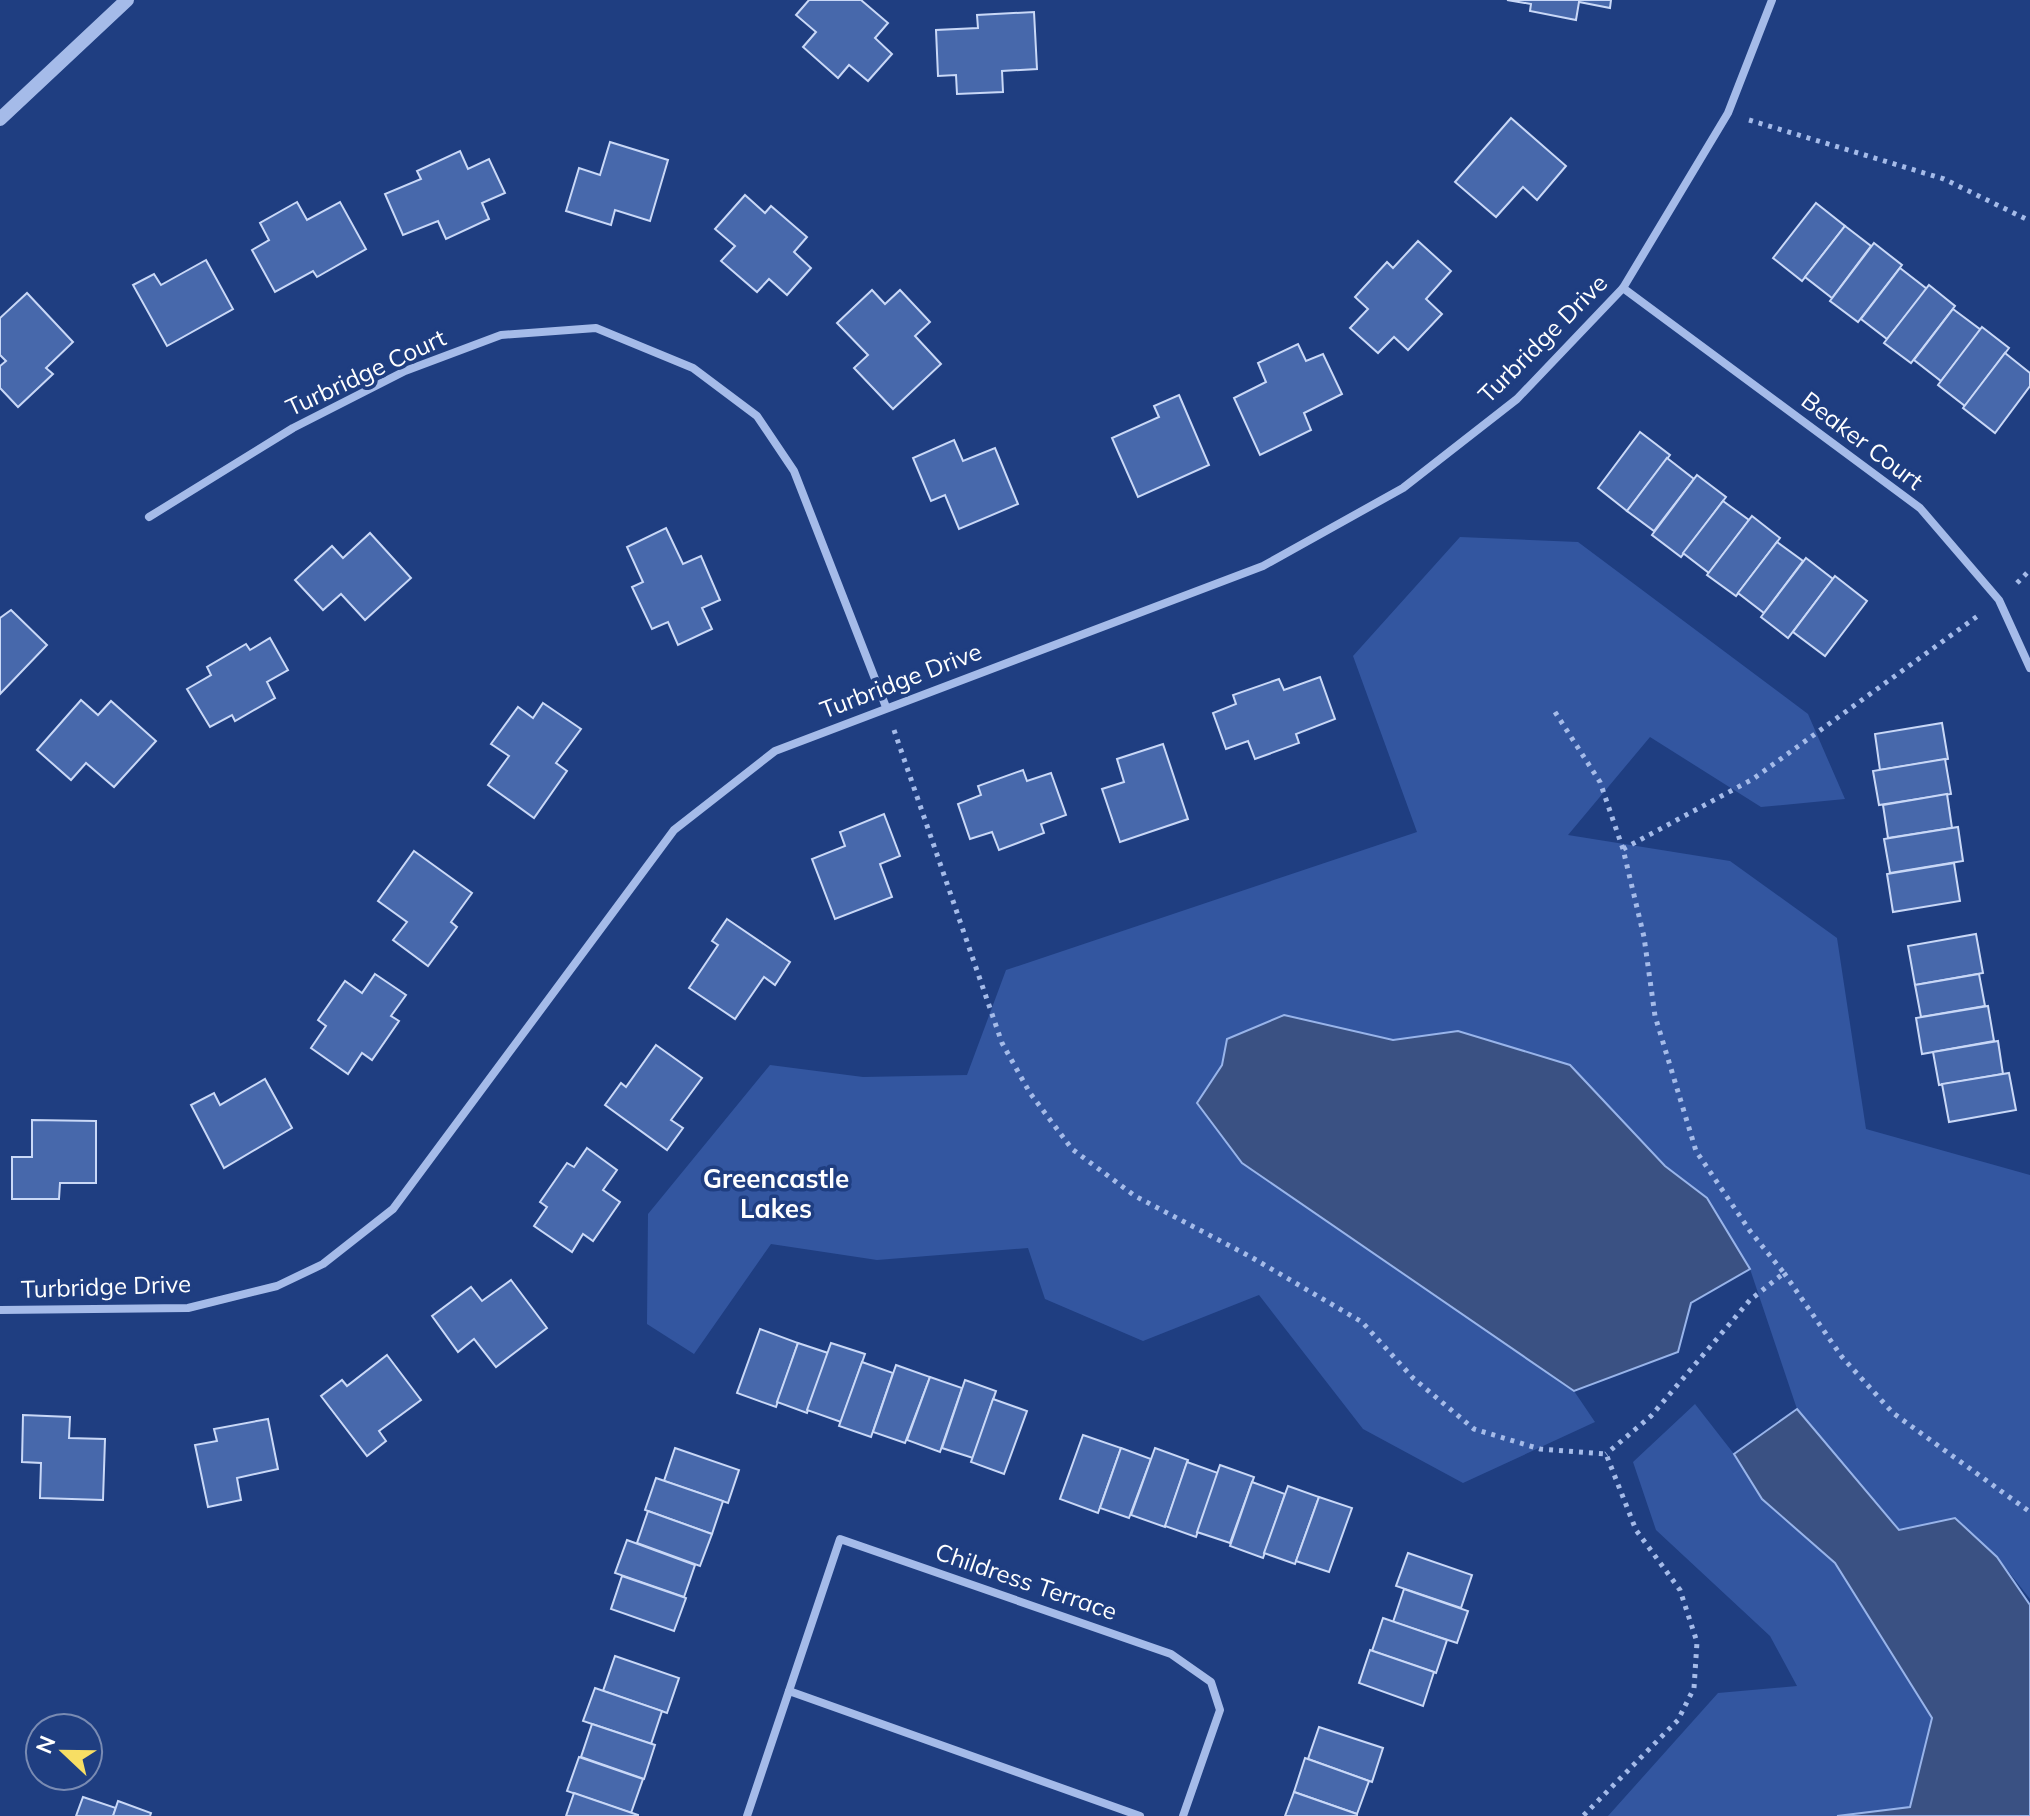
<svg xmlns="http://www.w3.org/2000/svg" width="2030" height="1816" font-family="Mulish,sans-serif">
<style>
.green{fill:#3356a0}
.water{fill:#3a5183;stroke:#98b4ea;stroke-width:2}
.building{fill:#4768ab;stroke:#c9d8f7;stroke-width:2}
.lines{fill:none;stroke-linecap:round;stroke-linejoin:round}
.path{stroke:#a5bbe9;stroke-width:5;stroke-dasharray:4 6;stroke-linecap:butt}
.minor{stroke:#a5bbe9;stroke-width:8}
.tertiary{stroke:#a5bbe9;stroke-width:14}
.labels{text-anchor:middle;stroke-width:7;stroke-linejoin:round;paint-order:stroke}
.street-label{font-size:24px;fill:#fff;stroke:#1f3e81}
.neighbourhood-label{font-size:26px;font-weight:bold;fill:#fff;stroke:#1f3e81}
</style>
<rect width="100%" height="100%" fill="#1f3e81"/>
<g class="green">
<path d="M1460,537l118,5 230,172 37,85 -84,8 -111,-70 -82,98 162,26 107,77 29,191 164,46v424l-33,-42 -98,-27 -102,-121 -47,-140 -43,-71 -42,-32 -95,-101 -112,-34 -65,9 -110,-25 -56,24 -5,26 -25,38 267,211 110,77 21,31 -132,61 -100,-54 -104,-134 -116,46 -98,-42 -17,-51 -151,12 -106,-16 -77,110 -47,-30 1,-110 122,-149 93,12 104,-2 39,-105 411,-138 -64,-176z"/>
<path d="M1695,1404l39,50 28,45 73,64 97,155 -22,89 -73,9h-229l110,-123 79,-7 -27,-50 -114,-106 -23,-68z"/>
</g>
<g class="water">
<path d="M1284,1015l109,25 65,-9 112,34 95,101 42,32 43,71 -59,34 -13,49 -104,39 -332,-228 -45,-60 25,-38 5,-26z"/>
<path d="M1797,1409l102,121 56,-12 42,39 33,48v211h-193l73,-9 22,-89 -97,-155 -73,-64 -28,-45z"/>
</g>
<g class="building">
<path d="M809,0h52l27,23 -13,15 17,16 -24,27 -19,-16 -11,13 -35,-31 13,-15 -20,-17z"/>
<path d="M1507,0h104l-1,8 -31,-6 -3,18 -46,-9 1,-7z"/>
<path d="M1034,12l3,57 -35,2 1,21 -46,2 -1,-19 -18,1 -2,-46 42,-2 -1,-13z"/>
<path d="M1511,118l55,48 -29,34 -14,-13 -27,30 -41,-35z"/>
<path d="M610,142l58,18 -18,61 -35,-11 -4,15 -45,-14 13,-43 21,7z"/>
<path d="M460,151l8,18 21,-10 16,34 -23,10 7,16 -43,20 -8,-18 -35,14 -18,-41 36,-15 -4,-8z"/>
<path d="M745,195l20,18 6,-7 36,31 -13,15 17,16 -24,27 -18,-16 -12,13 -36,-31 14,-15 -20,-17z"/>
<path d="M297,202l10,18 33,-18 26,47 -49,28 -4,-6 -38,21 -23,-42 17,-10 -9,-17z"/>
<path d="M1816,203l29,23 -43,55 -29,-23z"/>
<path d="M1845,226l26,20 -39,52 -27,-21z"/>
<path d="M1418,241l33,30 -25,28 16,15 -34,36 -14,-13 -16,16 -28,-25 18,-19 -13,-12 32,-35 6,6z"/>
<path d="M1874,243l28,22 -44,57 -28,-21z"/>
<path d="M206,260l27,49 -66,37 -34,-61 21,-11 7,11z"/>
<path d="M1900,268l27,21 -40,50 -26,-20z"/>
<path d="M1929,285l26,21 -44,57 -27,-20z"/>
<path d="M872,290l13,14 15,-14 30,32 -15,14 26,28 -48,45 -39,-41 14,-13 -31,-32z"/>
<path d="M27,293l46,49 -27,26 7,6 -35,33 -18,-19v-22l6,-5 -6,-6v-37z"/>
<path d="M1953,309l28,21 -40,51 -27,-21z"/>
<path d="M1982,327l27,21 -44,58 -27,-21z"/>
<path d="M1298,344l8,17 17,-7 19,40 -38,19 7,17 -51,25 -26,-57 32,-16 -8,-19z"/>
<path d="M2005,353l25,20v13l-35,47 -32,-25z"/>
<path d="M1179,395l30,70 -71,32 -26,-59 47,-21 -5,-11z"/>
<path d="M1640,432l30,23 -43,56 -29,-23z"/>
<path d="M954,440l9,21 32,-13 23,56 -59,25 -14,-34 -14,6 -18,-43z"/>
<path d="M1667,458l27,21 -40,52 -27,-20z"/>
<path d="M1697,475l29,22 -45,60 -29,-22z"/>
<path d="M1723,501l26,19 -40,53 -26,-20z"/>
<path d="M1752,516l28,22 -44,58 -29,-21z"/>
<path d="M666,528l17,36 18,-8 19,44 -18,8 10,21 -34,16 -10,-23 -16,7 -20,-42 11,-5 -16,-35z"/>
<path d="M370,533l41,45 -46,42 -24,-26 -18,16 -28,-30 37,-34 11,12z"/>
<path d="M1777,542l26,19 -39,52 -26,-20z"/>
<path d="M1806,558l27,21 -45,59 -27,-21z"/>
<path d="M1835,576l32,25 -42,55 -32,-24z"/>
<path d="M11,610l36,35 -47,49v-76z"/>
<path d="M270,638l18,32 -21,12 8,16 -40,23 -3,-6 -22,12 -23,-38 24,-14 -4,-8 39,-23 4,6z"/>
<path d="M1320,677l15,42 -39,15 3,9 -44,16 -7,-18 -22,8 -13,-36 23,-9 -3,-9 46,-16 5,11z"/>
<path d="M81,700l17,15 13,-14 45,40 -42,46 -28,-24 -15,17 -34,-30z"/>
<path d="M543,703l38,26 -25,34 11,8 -33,47 -46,-33 21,-29 -18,-12 27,-37 15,11z"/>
<path d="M1942,723l6,36 -68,11 -5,-36z"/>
<path d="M1163,744l25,75 -68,23 -18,-53 22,-7 -7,-23z"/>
<path d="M1945,759l6,35 -72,11 -6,-34z"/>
<path d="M1023,770l4,11 24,-8 15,42 -25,9 3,9 -45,17 -7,-18 -22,7 -12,-35 23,-9 -3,-9z"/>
<path d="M1947,794l5,34 -64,10 -5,-33z"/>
<path d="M884,814l16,42 -20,8 12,33 -57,22 -23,-60 33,-13 -5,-14z"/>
<path d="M1958,827l5,34 -73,12 -6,-34z"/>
<path d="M414,851l58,42 -21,29 6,5 -29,39 -35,-26 14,-18 -29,-21z"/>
<path d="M1954,863l6,38 -67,11 -6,-38z"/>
<path d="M727,919l63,43 -15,23 -11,-8 -29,42 -46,-31 29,-43 -6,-4z"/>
<path d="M1976,934l7,39 -68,12 -7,-39z"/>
<path d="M375,974l31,21 -15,21 8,5 -27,39 -10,-7 -14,21 -37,-26 15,-22 -8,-6 27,-39 17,12z"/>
<path d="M1979,974l6,32 -64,11 -6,-32z"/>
<path d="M1988,1006l6,35 -72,13 -6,-36z"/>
<path d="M1998,1041l5,33 -64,11 -6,-33z"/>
<path d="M656,1045l46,33 -31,42 12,8 -16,22 -62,-45 16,-22 5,4z"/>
<path d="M2009,1073l7,37 -67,12 -7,-38z"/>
<path d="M265,1079l27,49 -68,40 -33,-63 23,-12 6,12z"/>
<path d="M32,1120l64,1v62h-36l-1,16h-47v-42h20z"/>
<path d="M587,1148l30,22 -14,20 17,12 -27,39 -10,-7 -11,18 -38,-26 13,-19 -7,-5 27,-39 7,4z"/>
<path d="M511,1280l36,48 -51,39 -22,-28 -16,13 -26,-36 39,-29 11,14z"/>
<path d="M760,1329l38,14 -22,64 -39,-14z"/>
<path d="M798,1343l30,10 -21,60 -30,-11z"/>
<path d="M831,1343l34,11 -24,68 -34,-12z"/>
<path d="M387,1355l34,45 -42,31 7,10 -19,15 -46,-60 21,-16 5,6z"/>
<path d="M862,1362l31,11 -22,64 -32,-11z"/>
<path d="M896,1365l34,12 -25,66 -32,-11z"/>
<path d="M930,1377l32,11 -22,64 -33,-12z"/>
<path d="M965,1380l31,11 -23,67 -31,-10z"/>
<path d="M993,1399l34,12 -23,63 -33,-12z"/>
<path d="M23,1415l47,2 -1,21 36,1 -2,61 -63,-2 1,-35 -19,-1z"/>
<path d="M268,1419l10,50 -41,9 4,22 -33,7 -13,-62 22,-4 -3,-12z"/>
<path d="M1083,1435l38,13 -23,65 -38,-14z"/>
<path d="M675,1448l64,22 -11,33 -64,-22z"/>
<path d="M1121,1448l30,11 -22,59 -29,-10z"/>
<path d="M1155,1448l33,12 -23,67 -34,-12z"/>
<path d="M1187,1462l31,11 -22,64 -31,-11z"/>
<path d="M1220,1465l34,12 -24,66 -33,-11z"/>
<path d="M656,1478l67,23 -11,33 -67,-24z"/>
<path d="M1252,1482l33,12 -22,64 -33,-12z"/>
<path d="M1288,1486l31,11 -24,67 -31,-11z"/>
<path d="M1319,1497l33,11 -23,64 -33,-11z"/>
<path d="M648,1511l64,23 -12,32 -63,-23z"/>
<path d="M627,1540l68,25 -11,32 -69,-24z"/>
<path d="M1408,1553l64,22 -11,33 -65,-22z"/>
<path d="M622,1576l64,22 -12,33 -63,-22z"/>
<path d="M1404,1589l64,22 -11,32 -64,-21z"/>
<path d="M1383,1618l64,22 -11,33 -64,-22z"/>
<path d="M1370,1650l64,22 -11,34 -64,-23z"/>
<path d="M615,1656l64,22 -12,35 -64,-22z"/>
<path d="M595,1688l67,23 -11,33 -68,-23z"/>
<path d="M592,1724l63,21 -11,34 -63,-22z"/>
<path d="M1319,1727l64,21 -11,34 -64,-23z"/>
<path d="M579,1757l64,22 -12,34 -64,-22z"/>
<path d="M1305,1758l64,23 -12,33 -63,-22z"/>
<path d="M1294,1792l63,22v2h-72z"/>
<path d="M574,1793l64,22v1h-72z"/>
<path d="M83,1797l33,11 -3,8h-37z"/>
<path d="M118,1801l33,12 -1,3h-37z"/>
</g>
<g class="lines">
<g class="path">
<path d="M1749,120l195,59 86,42"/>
<path d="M2017,583l13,-13"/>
<path d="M1555,712l45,70 23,67 21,88 11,79 41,135 54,80 34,42 -34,27 -99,116 -45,38"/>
<path d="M894,730l108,313 28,50 42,56 63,47 116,61 111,65 51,56 61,51 66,20 66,5 30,76 44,60 17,52 -3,46 -16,32 -95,96"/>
<path d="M1623,849l130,-70 226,-164"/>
<path d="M1784,1273l58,84 51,56 137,99"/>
</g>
<g class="minor">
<path d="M1623,288l297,220 79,92 31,68"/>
<path d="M149,517l144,-89 112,-57 96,-36 95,-7 97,40 64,48 37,55 92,236"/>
<path d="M0,1310l188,-2 89,-22 46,-22 70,-55 281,-379 101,-79 488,-185 140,-78 114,-89 106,-111 105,-175 44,-113"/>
<path d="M789,1691l351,125"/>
<path d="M747,1816l93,-277 331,115 40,28 9,28 -37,106"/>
</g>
<path class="tertiary" d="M0,119l127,-119"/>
</g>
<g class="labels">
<g class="street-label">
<text transform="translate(1543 339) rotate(-45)" y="8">Turbridge Drive</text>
<text transform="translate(366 373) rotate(-25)" y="8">Turbridge Court</text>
<text transform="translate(1862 441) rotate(37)" y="8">Beaker Court</text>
<text transform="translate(901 681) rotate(-21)" y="8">Turbridge Drive</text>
<text transform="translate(106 1287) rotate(-2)" y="8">Turbridge Drive</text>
<text transform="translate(1026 1582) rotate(19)" y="8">Childress Terrace</text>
</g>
<g class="neighbourhood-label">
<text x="776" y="1188">Greencastle<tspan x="776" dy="30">Lakes</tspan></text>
</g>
</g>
<g transform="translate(64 1752) rotate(292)"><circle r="38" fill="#1f3e81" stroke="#798bb3" stroke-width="2"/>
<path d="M0-6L14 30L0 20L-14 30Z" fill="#f7de64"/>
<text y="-12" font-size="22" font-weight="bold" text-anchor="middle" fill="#ffffff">N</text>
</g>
</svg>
